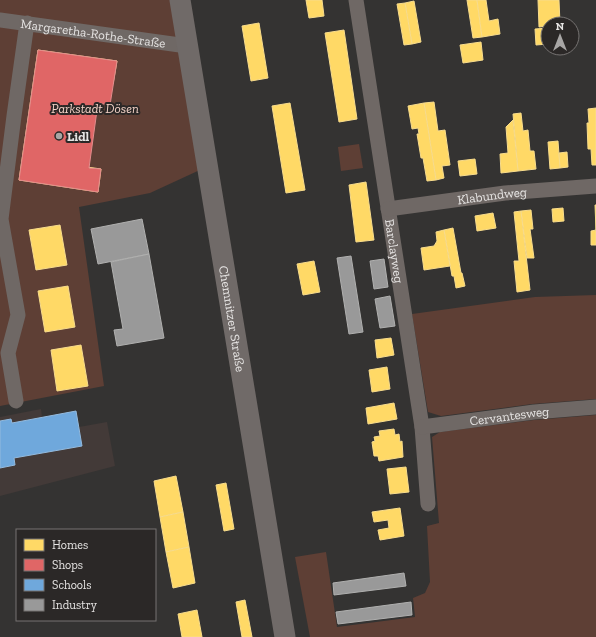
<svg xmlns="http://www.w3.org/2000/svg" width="596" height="637" font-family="'Zilla Slab',serif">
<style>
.built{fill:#433a38}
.green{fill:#5e3f35}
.homes{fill:#ffd966;stroke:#f8dc8c}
.shops{fill:#e06666;stroke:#e28c8c}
.schools{fill:#6fa8dc;stroke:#93bade}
.industry{fill:#999;stroke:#b0b0af}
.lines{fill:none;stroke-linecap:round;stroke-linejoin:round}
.street{stroke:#6f6865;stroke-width:15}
.secondary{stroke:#706a68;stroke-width:21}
.poi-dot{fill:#a8a6a5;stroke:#2b2827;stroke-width:1.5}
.labels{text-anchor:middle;stroke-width:4;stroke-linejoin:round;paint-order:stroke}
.street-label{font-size:13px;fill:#e6e4e3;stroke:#2b2827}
.park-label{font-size:13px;font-style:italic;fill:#f6d5c9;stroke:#2b2827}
.poi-label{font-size:13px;font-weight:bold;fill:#e6e4e3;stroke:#2b2827;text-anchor:start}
</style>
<rect width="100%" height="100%" fill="#343332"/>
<path class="built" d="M41,409l1,8 34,-6 3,16 28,-5 8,44 -115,30v-79z"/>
<g class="green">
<path d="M0,0h172l30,169 -52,24 -71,14 25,179 -104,20z"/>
<path d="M359,144l4,24 -22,3 -3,-24z"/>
<path d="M596,295v104l-64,5 -91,12 -13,-4 -16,-98 123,-17z"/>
<path d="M596,415v222h-286l-15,-80 31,-5 11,75 78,-10 -2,-19 12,-5 5,-11 -3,-56 12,-3 -7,-86 8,-5 94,-12z"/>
</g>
<g class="homes">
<path d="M306,0h16l2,16 -15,2z"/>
<path d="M467,0h10l5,37 -9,1z"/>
<path d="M477,0h9l3,21 9,-2 2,15 -18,3z"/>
<path d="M538,0h21l1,24h-12v2l-9,1z"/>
<path d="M414,1l7,41 -9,2 -7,-41z"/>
<path d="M405,3l7,41 -8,1 -7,-41z"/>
<path d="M259,23l9,55 -17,3 -9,-55z"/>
<path d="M548,28v16l-12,1 -1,-16z"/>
<path d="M344,30l13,89 -18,3 -14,-89z"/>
<path d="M481,42l2,18 -20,3 -3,-18z"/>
<path d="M38,50l79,11 -4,23 -56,-8 -12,85 56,8 -3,23 -79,-12z"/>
<path d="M434,102l4,29 7,-1 5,35 -8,1 2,12 -8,2 -12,-77z"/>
<path d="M290,103l15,87 -19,3 -14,-87z"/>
<path d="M424,103l12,77 -9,1 -4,-23h-2l-4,-24h2l-1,-6 -6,1 -4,-23z"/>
<path d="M596,108v57h-4l-1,-16h-3l-1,-26h2l-1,-14z"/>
<path d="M521,113l2,18 5,-1 2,21h4l2,18 -18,2 -5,-57z"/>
<path d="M513,120l5,51 -17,2 -1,-19 8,-1 -2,-26z"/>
<path d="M558,141l2,27 -10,1 -2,-27z"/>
<path d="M567,152l1,15 -8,1 -1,-15z"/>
<path d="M475,159l2,15 -17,2 -2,-15z"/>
<path d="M366,182l8,58 -18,2 -7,-57z"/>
<path d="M595,205h1v40h-5v-14l5,-1z"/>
<path d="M563,208l1,13 -11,1 -1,-13z"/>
<path d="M531,210l2,19h-3l4,29h-7l-6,-47z"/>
<path d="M521,211l9,79 -13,2 -3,-31h5l-5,-49z"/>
<path d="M493,213l3,15 -19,3 -2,-15z"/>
<path d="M60,225l7,40 -31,5 -7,-40z"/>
<path d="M453,228l8,45h1l3,13 -9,2 -2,-12h-2l-8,-46z"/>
<path d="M444,230l6,36 -26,4 -3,-22 13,-2 3,-5 -1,-9z"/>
<path d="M314,261l6,31 -17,3 -6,-31z"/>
<path d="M68,286l7,41 -30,5 -7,-41z"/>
<path d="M391,338l3,17 -17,3 -2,-18z"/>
<path d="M81,345l7,41 -31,5 -6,-41z"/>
<path d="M387,367l3,22 -18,3 -3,-22z"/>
<path d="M394,403l3,16 -29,5 -2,-16z"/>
<path d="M394,429l1,6 4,-1 1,8 2,-1 1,16 -24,4 -1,-5h-4l-2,-14 3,-1 -1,-4 6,-1 -1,-5z"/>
<path d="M406,467l3,25 -19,2 -3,-25z"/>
<path d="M176,476l7,36 -23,5 -6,-36z"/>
<path d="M226,483l8,46 -10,2 -8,-46z"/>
<path d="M400,508l4,28 -24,4 -2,-10 11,-2 -1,-8 -14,2 -2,-10z"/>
<path d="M183,512l6,35 -23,5 -6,-35z"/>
<path d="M189,547l6,36 -22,5 -7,-36z"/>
<path d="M245,600l7,37h-10l-6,-35z"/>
<path d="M197,610l5,27h-20l-4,-23z"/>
</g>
<path class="shops" d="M38,50l79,11 -7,44 -12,-2 -9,65 12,1 -3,23 -79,-12z"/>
<path class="schools" d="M76,411l6,35 -68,12 1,7 -15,3v-47l11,-2 1,4z"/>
<g class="industry">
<path d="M142,219l7,35 -51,10 -7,-35z"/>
<path d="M149,254l15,84 -47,8 -3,-16 9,-1 -12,-67z"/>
<path d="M351,256l12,76 -14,2 -12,-76z"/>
<path d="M384,259l4,28 -14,2 -4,-28z"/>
<path d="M390,296l5,30 -15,2 -5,-29z"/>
<path d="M404,573l2,13 -72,9 -1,-12z"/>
<path d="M411,602l1,13 -74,9 -2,-12z"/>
</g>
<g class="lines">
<g class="street">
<path id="s1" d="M356,0l66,427 6,77"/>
<path id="s2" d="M0,20l187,26"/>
<path id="s3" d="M388,209l117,-16 91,-7"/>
<path d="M16,401l-8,-48 10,-38 -17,-96 13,-103 13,-93"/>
<path id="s4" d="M422,427l112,-15 62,-5"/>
</g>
<path class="secondary" id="s5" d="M180,0l105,637"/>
</g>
<circle class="poi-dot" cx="59" cy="136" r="4"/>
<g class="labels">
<g class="street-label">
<text dy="5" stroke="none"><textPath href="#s2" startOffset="94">Margaretha-Rothe-Straße</textPath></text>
<text dy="5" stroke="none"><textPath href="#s3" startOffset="105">Klabundweg</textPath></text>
<text dy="5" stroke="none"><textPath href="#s1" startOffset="254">Barclayweg</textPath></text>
<text dy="5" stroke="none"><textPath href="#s5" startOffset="323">Chemnitzer Straße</textPath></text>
<text dy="5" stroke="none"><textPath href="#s4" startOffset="88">Cervantesweg</textPath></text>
</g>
<g class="park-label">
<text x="95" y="113">Parkstadt Dösen</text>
</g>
<g class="poi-label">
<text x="67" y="141">Lidl</text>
</g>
</g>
<rect x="16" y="529" width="140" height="92" fill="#2b2827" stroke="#767372"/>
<rect x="24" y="539" width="20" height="12" fill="#ffd966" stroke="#767372"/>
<text x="52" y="549" font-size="12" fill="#e6e4e3">Homes</text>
<rect x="24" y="559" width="20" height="12" fill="#e06666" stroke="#767372"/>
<text x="52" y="569" font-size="12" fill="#e6e4e3">Shops</text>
<rect x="24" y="579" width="20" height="12" fill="#6fa8dc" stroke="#767372"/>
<text x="52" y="589" font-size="12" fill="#e6e4e3">Schools</text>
<rect x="24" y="599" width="20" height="12" fill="#999999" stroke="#767372"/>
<text x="52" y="609" font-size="12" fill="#e6e4e3">Industry</text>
<g transform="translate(560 36)"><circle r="19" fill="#2b2827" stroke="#767372"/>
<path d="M0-3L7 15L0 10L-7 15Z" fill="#a8a6a5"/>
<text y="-6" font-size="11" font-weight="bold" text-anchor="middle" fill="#e6e4e3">N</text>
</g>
</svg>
